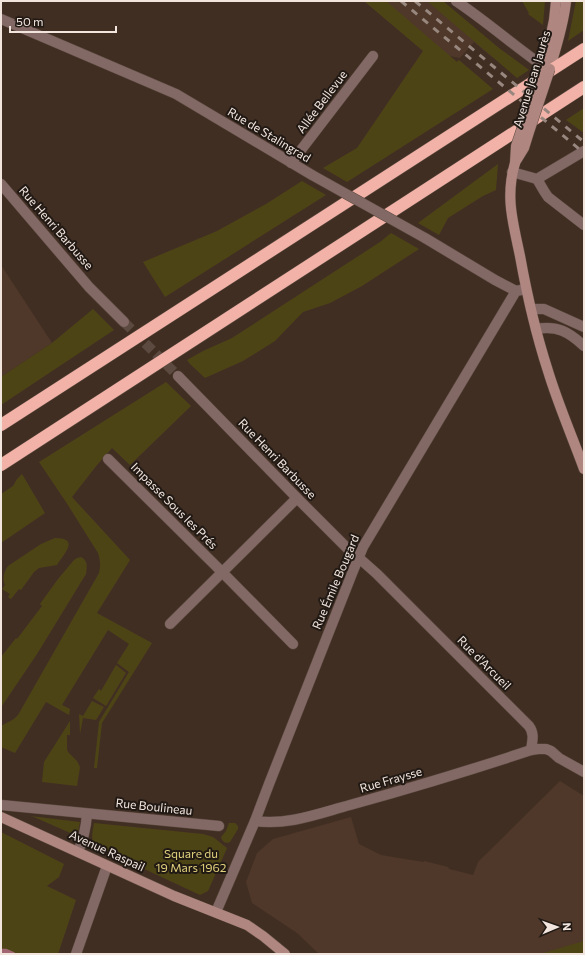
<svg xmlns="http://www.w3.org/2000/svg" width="585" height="955" font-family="Commissioner,sans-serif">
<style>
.built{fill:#4f3829}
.green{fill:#4d4416}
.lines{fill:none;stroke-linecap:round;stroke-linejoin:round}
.stream{stroke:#a06672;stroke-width:4.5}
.tertiary-tunnel{stroke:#5c493f;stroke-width:10;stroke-dasharray:10 5;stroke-linecap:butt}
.minor-casing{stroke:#5d4b41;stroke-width:11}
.tertiary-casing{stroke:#5d4b41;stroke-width:11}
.secondary-casing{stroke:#5d4b41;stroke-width:11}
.motorway-casing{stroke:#5d4b41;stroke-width:13}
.minor{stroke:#836965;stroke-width:10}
.tertiary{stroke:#836965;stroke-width:10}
.secondary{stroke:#b08780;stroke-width:10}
.motorway{stroke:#f2b2a7;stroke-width:12}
.rail{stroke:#97877e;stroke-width:3;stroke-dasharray:7 7;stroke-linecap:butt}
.minor-bridge-casing{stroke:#5d4b41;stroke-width:11;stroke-linecap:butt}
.secondary-bridge-casing{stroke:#5d4b41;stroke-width:11;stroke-linecap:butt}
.minor-bridge{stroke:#836965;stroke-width:10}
.secondary-bridge{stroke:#b08780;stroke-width:10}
.labels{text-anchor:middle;stroke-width:4;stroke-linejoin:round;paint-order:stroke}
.street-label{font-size:12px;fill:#f2e5de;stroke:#211914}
.park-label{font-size:12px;fill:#e1d17c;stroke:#211914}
</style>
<rect width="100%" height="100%" fill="#412e23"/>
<g class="built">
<path d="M364,1h79l50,57 -19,-16 -14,16 -36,-7z"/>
<path d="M1,265l51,78 -51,34z"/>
<path d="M560,781l24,15v158h-265l-22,-21 -45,-30 -6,-21 11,-29 16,-14 78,-22 8,27 22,11 30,5 13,2v-1l24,6 1,2 24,6 5,-13z"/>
</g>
<g class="green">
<path d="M364,1h22l71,61 2,-2 34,29 -146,93 -24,-14 34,-20 66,-97z"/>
<path d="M427,1h16l56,47 30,22 -12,8z"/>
<path d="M522,1h23l-2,24 -15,-11 1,-1z"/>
<path d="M576,1h8v29l-16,11z"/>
<path d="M584,108v25l-18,-13z"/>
<path d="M498,164l-2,26 -13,6 -35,22 -9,17 -21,-12z"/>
<path d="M302,181l24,14 -161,102 -22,-35 74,-31 49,-27z"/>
<path d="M391,233l28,16 -57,37 -32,17 -27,9 -28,29 -32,20 -38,17 -15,-14 -3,-4 16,-9 29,-13 148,-96z"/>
<path d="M93,309l21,21 -113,75v-28l51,-34z"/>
<path d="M166,382l25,24 -61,59 -18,-17 -15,17 -25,32 58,63 -33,53 55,30 -50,80 -5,45h-3l5,-46 30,-50 -12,-9 12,-19 -21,-14 -46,75 8,4 -1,6 -23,-13 -31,51 -14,-6v-21l13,-7 4,-4 81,-142c2,-8 1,-13 -1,-20l-32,-51 -27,-40z"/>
<path d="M22,474l23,39 -44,30v-49l12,-8 4,-7z"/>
<path d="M55,538c26,0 8,17 2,27l-18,3 -5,4 -13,18 -2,-1 -8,10 -3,-2 2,-3 -8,-5 3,-4c-3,-7 -1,-13 3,-19l33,-22z"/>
<path d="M81,557c7,4 6,9 5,17l-49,80 -31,46 -5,7v-50l15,-19 1,1 25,-33 -2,-2 18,-25 16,-19 3,-2z"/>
<path d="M116,665l10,8 -20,33 -13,-8 6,-9 2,2z"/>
<path d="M92,701l12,6 -8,13 -13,-2 -3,16 -1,-20 4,2z"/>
<path d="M70,721v14h-3v14l1,3 9,9 3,6 -3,19 -35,-4 2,-20z"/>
<path d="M30,816l50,6 -3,14 -43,-19z"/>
<path d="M94,823l109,11 10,3 14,11 -11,25 -8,18 -8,4 -105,-49c-5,-6 -2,-16 -1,-23z"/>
<path d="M229,823h6l3,3v3l-8,13c-4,2 -8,0 -9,-5l5,-6z"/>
<path d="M1,832l63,32 -5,13 -12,9 29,14 -18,54h-57z"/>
<path d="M584,941v13h-44z"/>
</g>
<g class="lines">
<path class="stream" d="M1,951h5l7,3"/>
<path class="tertiary-tunnel" d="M124,322l54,54"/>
<defs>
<g id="minor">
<path d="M456,1c30,20 57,44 87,65"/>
<path d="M1,19l175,75 136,81"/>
<path d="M291,163l82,-107"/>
<path d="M512,172l25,7 47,-28"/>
<path d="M537,179l7,12 4,6 36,28"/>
<path d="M425,238l70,42 21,11"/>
<path d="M531,309h13l40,18"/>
<path d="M536,329c21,-4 33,3 48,17"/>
<path d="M108,459l114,113 71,72"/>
<path d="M170,624l127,-126"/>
<path d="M1,805l218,21"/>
<path d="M255,821c32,5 65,-8 95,-16 61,-17 121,-35 181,-55 1,-8 4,-16 -2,-24l-152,-152 -18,-16"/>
<path d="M78,852c6,-14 8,-24 9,-38"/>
<path d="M216,912l39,-91 14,-37 84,-213 10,-24 153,-256 10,-2"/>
<path d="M76,954l31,-88"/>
</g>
<g id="tertiary">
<path d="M1,184l88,103 35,35"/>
<path d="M178,376l119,122 50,50 12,10"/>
<path d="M531,750l7,-1h8l5,2 8,7 25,14"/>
</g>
<g id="secondary">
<path d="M543,66l7,-27 4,-19 2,-19"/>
<path d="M550,69c6,-23 14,-45 16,-68"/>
<path d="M515,163c-10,34 -2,59 5,93 7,39 16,78 28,115 10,33 24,65 36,98"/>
<path d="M1,817l173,79 73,29 16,11 22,18"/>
</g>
<g id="motorway">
<path d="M1,425l583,-376"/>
<path d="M1,465l583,-378"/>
</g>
</defs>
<use href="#minor" class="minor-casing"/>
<use href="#tertiary" class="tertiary-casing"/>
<use href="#secondary" class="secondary-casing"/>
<use href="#motorway" class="motorway-casing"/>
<use href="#minor" class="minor"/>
<use href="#tertiary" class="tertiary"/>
<use href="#secondary" class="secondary"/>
<use href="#motorway" class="motorway"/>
<g class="rail">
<path d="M401,1l183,152"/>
<path d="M415,1l169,141"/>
</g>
<defs>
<path id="minor-bridge" d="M312,175l113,63"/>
<g id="secondary-bridge">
<path d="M516,161l8,-13 5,-16 21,-63"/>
<path d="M515,163l1,-17 27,-80"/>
</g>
</defs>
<use href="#minor-bridge" class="minor-bridge-casing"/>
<use href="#secondary-bridge" class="secondary-bridge-casing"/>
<use href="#minor-bridge" class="minor-bridge"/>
<use href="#secondary-bridge" class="secondary-bridge"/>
</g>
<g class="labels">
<g class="street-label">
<text transform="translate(532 79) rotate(-73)" y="4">Avenue Jean Jaurès</text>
<text transform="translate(322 102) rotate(-53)" y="4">Allée Bellevue</text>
<text transform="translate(269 135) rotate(31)" y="4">Rue de Stalingrad</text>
<text transform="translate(56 228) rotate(49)" y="4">Rue Henri Barbusse</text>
<text transform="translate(277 459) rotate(46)" y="4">Rue Henri Barbusse</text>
<text transform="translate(174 506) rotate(45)" y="4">Impasse Sous les Prés</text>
<text transform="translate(336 582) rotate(-67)" y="4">Rue Émile Bougard</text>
<text transform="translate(484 663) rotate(45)" y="4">Rue d'Arcueil</text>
<text transform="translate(391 780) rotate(-16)" y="4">Rue Fraysse</text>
<text transform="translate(154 807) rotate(6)" y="4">Rue Boulineau</text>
<text transform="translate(107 851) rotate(25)" y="4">Avenue Raspail</text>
</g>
<g class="park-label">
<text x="191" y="858">Square du<tspan x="191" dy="14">19 Mars 1962</tspan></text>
</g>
</g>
<rect width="585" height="955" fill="none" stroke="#f2e5de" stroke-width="4"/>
<g transform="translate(557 927) rotate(88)" stroke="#211914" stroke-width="3" paint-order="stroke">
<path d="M0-3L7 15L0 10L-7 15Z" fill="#f2e5de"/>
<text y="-6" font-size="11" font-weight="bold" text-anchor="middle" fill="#f2e5de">N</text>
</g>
<path d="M10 26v6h106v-6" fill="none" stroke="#f2e5de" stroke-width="2"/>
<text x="16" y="26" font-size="12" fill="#f2e5de" stroke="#211914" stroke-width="3" paint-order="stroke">50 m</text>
</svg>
